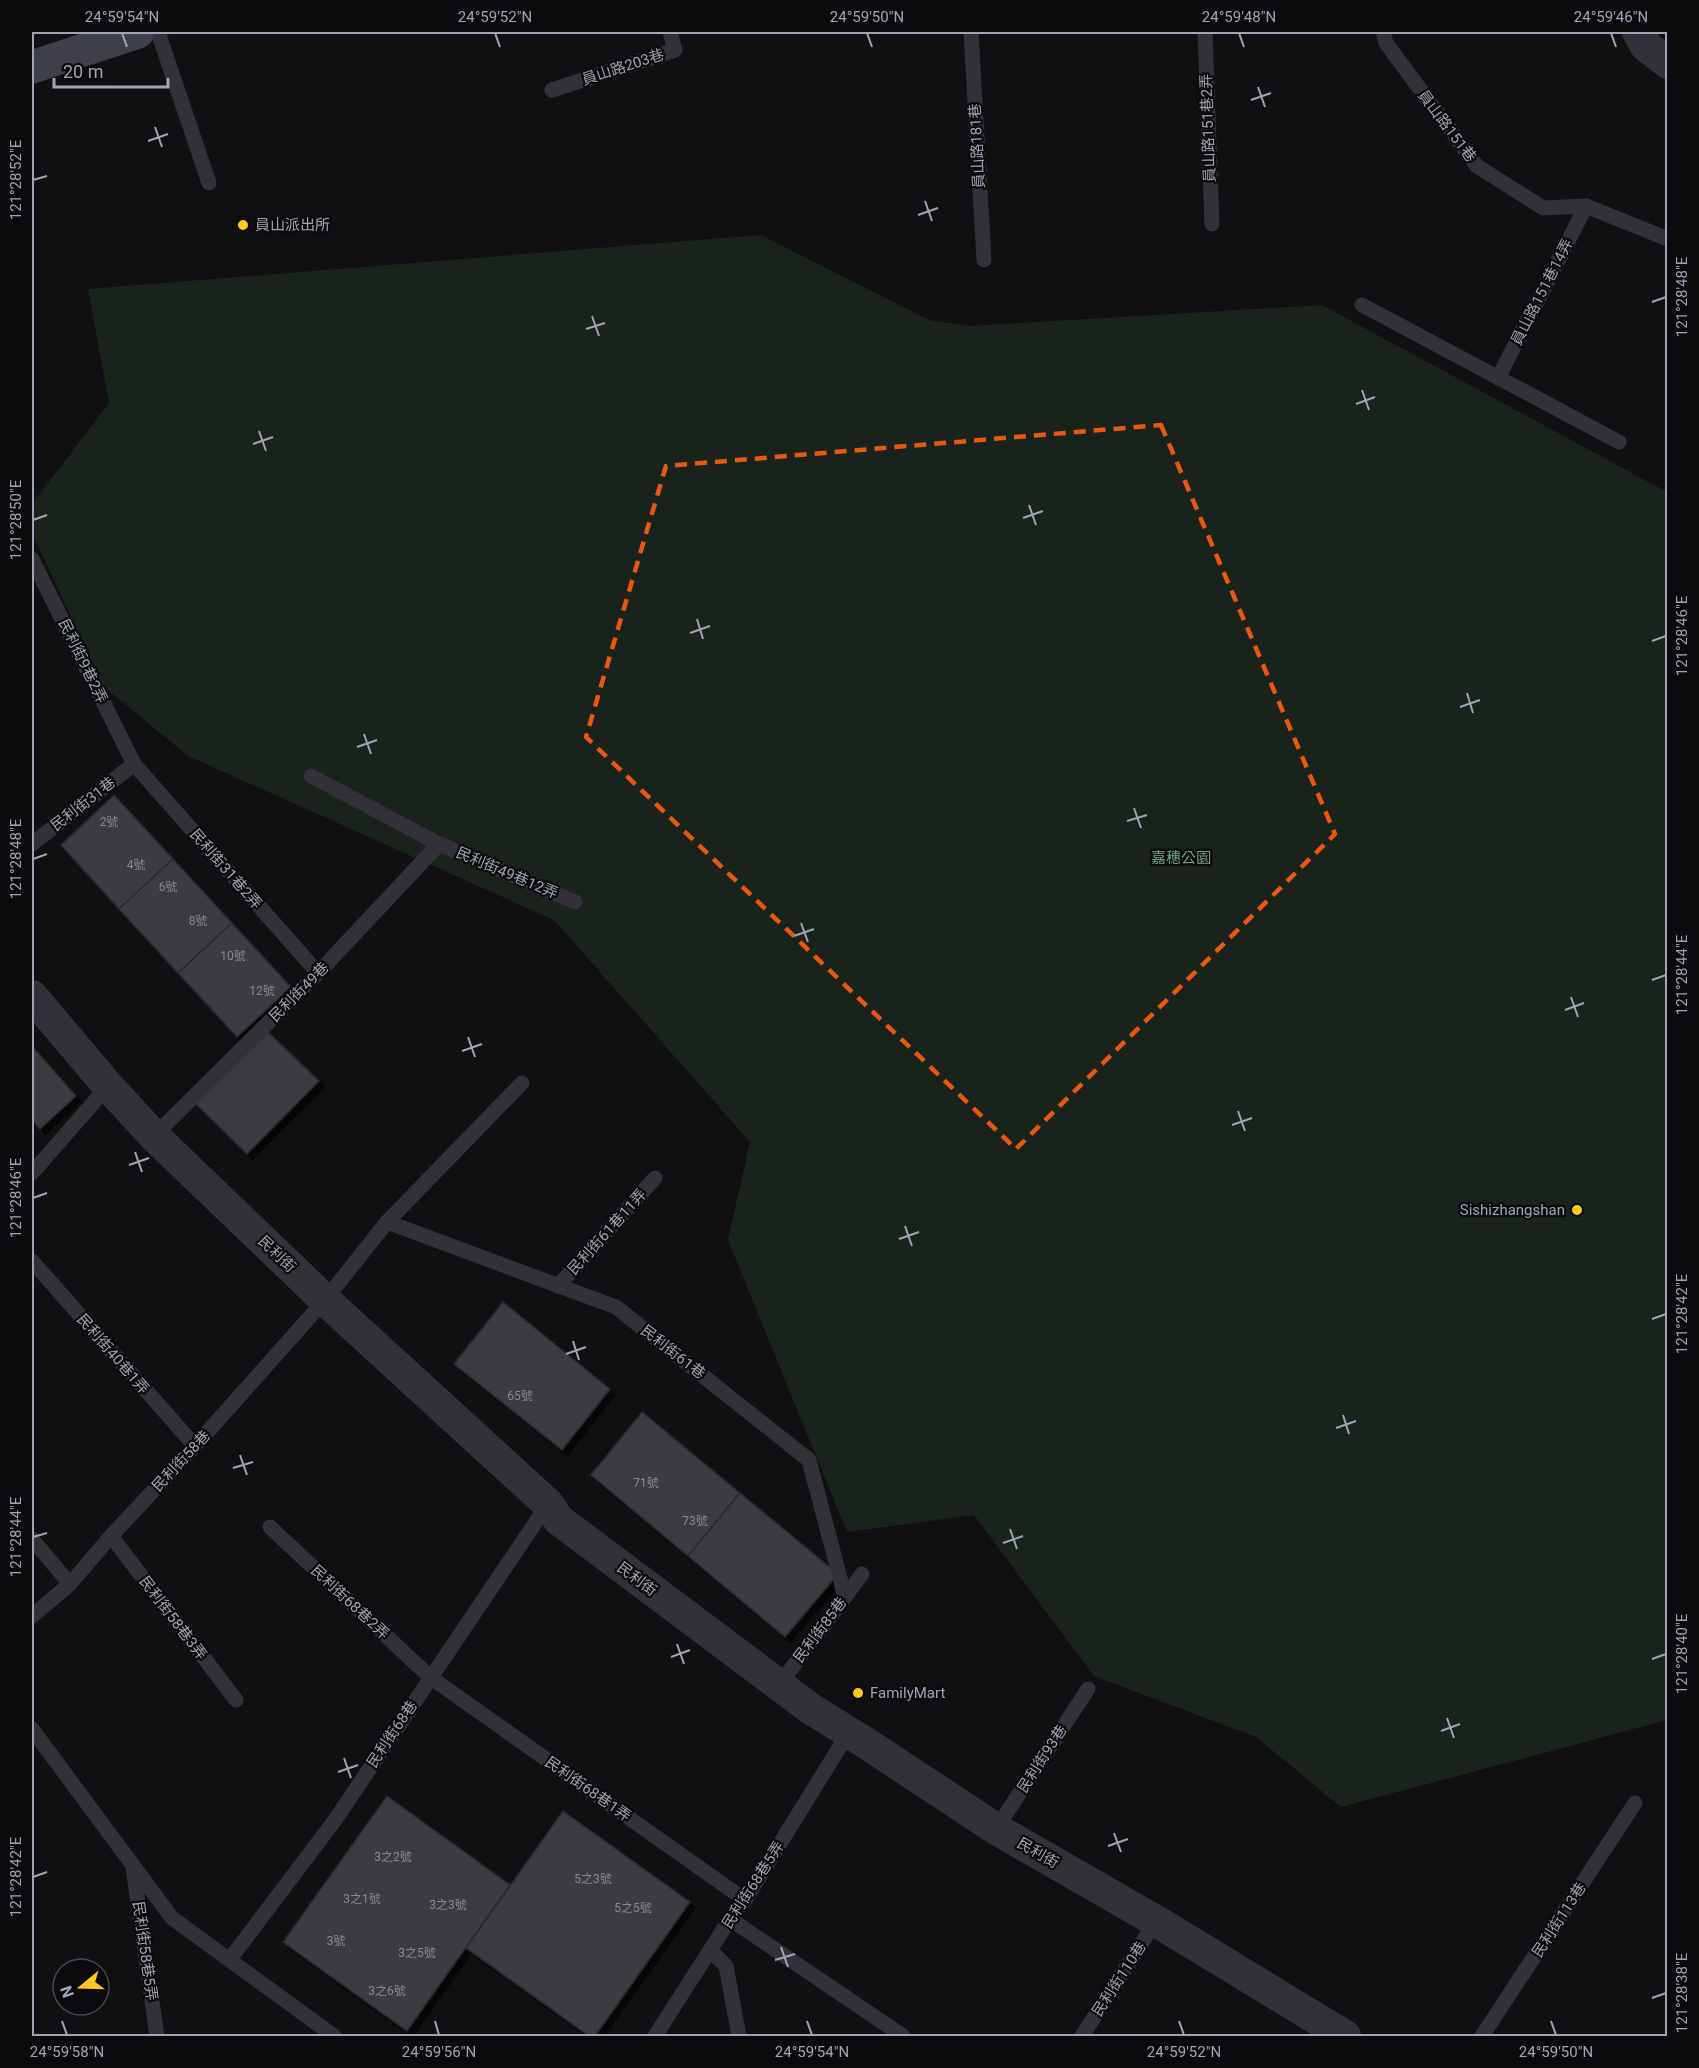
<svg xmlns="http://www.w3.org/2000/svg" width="1699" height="2068" font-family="Roboto,'Noto Sans TC',sans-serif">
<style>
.green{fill:#1a221c}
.building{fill:#3a3a40;stroke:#2a2a2e;stroke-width:1.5;filter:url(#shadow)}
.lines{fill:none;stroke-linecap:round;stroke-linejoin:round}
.lane{stroke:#313137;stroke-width:15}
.street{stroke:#313137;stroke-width:32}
.secondary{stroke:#3f4047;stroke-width:33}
.marked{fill:none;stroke:#e8590c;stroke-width:4.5;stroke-dasharray:12 8;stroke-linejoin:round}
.ticks{fill:none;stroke:#a0a4b4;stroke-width:2}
.poi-dot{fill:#ffc81b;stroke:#0b0b0d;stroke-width:2}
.labels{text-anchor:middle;stroke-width:4.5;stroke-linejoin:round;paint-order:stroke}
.number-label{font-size:12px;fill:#868a97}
.street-label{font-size:15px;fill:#a0a4b4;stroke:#0b0b0d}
.poi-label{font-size:15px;fill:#a0a4b4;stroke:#0b0b0d;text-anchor:start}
.park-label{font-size:15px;fill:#75a27c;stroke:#0b0b0d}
.neatline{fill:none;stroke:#a0a4b4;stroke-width:2}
.ticks-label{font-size:15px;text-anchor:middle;fill:#a0a4b4}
</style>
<defs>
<filter id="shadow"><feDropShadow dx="5.5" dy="5.5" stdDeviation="0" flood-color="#0009"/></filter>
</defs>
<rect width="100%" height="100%" fill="#101012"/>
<path class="green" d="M761,235l168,85 40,6 353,-21 345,187v1228l-326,87 -85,-70 -162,-61 -120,-161 -127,17 -119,-292 22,-98 -196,-222 -366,-164 -85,-70 -71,-153v-29l77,-101 -21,-114z"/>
<g class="building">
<path d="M114,795l59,64 -54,50 -58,-64z"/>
<path d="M173,859l59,64 -54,50 -59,-64z"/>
<path d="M232,923l59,64 -54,50 -59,-64z"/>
<path d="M265,1029l54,52 -72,73 -53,-52z"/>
<path d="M32,1046l44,50 -36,33 -8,-9z"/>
<path d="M503,1302l107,87 -48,61 -108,-86z"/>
<path d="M642,1412l98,81 -52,63 -97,-81z"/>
<path d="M740,1493l98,81 -53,63 -97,-81z"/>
<path d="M387,1796l123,89 -103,146 -124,-89z"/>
<path d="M563,1811l127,91 -95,134h-6l-123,-88z"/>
</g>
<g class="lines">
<g class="lane">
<path d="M158,32l51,151"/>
<path d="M971,32l13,228"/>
<path d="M1205,32l7,192"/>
<path d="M1383,32l3,11 91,123 66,42 43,-2 82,33"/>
<path d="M552,90l123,-40 -5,-18"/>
<path d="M1362,305l257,137"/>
<path d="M1498,378l88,-172"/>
<path d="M32,559l102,205 184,209"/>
<path d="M311,776l128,68 136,58"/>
<path d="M32,844l102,-80"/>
<path d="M154,1136l164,-163 121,-129"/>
<path d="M32,1173l76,-87"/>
<path d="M387,1222l229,85 193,153 36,137"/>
<path d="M32,1261l163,185"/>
<path d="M558,1286l97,-108"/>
<path d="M270,1527l160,150 315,223"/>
<path d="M111,1536l125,164"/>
<path d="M32,1539l38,45"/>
<path d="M32,1616l38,-32 41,-48 84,-90 130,-146 62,-78 135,-139"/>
<path d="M779,1685l83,-111"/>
<path d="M32,1729l140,189 162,118"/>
<path d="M996,1829l92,-140"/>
<path d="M133,1868l24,168"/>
<path d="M730,1919l173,117"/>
<path d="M711,1951l15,15 13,70"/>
<path d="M230,1959l105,-139 213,-316"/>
<path d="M655,2036l75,-117 15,-19 104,-168"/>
<path d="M1082,2036l74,-115"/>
<path d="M1482,2036l153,-233"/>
</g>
<g class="street">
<path d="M1638,32l8,14 22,17"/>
<path d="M32,996l76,90 46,50 171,164 223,204 11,16 252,189 55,34 130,86 160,92 189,115"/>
</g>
<path class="secondary" d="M32,67l106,-35"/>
</g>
<path class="marked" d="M1161,425l174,409 -319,315 -430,-412 80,-271z"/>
<path class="ticks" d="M122,33l5,14M495,33l5,14M867,33l5,14M1239,33l5,14M1611,33l5,14M1258,87l7,20M1251,100l20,-7M155,127l7,20M148,141l20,-7M33,180l14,-4M925,201l7,20M918,215l20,-7M1652,302l14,-5M592,316l7,20M586,329l19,-6M1362,390l7,20M1356,404l19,-7M259,431l7,20M253,444l20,-7M1029,505l7,20M1023,518l20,-7M33,520l14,-5M697,619l6,20M690,633l20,-7M1652,641l14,-5M1467,693l6,20M1460,707l20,-7M364,734l7,20M357,747l20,-7M1134,808l7,20M1127,821l20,-6M33,859l14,-5M801,923l7,19M794,936l20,-7M1652,980l14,-5M1571,997l7,20M1565,1010l19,-7M468,1037l7,20M462,1051l20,-7M1238,1111l7,20M1232,1125l20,-7M135,1152l7,20M129,1165l20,-7M33,1198l14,-5M905,1226l7,20M899,1239l20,-7M1652,1319l14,-5M573,1341l6,19M566,1354l20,-7M1343,1415l6,19M1336,1428l20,-7M240,1455l7,20M233,1468l20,-6M1010,1529l7,20M33,1537l14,-4M1003,1543l20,-7M677,1644l7,20M671,1657l19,-7M1652,1659l14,-5M1447,1718l7,20M1441,1731l19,-7M344,1758l7,20M338,1772l20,-7M1114,1833l7,19M1108,1846l20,-7M33,1877l14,-5M781,1947l7,20M775,1960l20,-6M1652,1998l14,-5M62,2021l5,14M435,2021l4,14M807,2021l5,14M1179,2021l5,14M1551,2021l5,14"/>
<g class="poi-dot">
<circle cx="243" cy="225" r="6"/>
<circle cx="1577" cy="1210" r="6"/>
<circle cx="858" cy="1693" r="6"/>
</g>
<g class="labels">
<g class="number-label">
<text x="109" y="826">2號</text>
<text x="136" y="869">4號</text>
<text x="168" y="891">6號</text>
<text x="198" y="925">8號</text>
<text x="233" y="960">10號</text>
<text x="262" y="995">12號</text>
<text x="520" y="1400">65號</text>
<text x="646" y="1487">71號</text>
<text x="695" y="1525">73號</text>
<text x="393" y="1861">3之2號</text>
<text x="593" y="1883">5之3號</text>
<text x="362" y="1903">3之1號</text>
<text x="448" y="1909">3之3號</text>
<text x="633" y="1912">5之5號</text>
<text x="336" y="1945">3號</text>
<text x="417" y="1957">3之5號</text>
<text x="387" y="1995">3之6號</text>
</g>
<g class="street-label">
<text transform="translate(623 67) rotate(-18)" y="5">員山路203巷</text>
<text transform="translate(1447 126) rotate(53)" y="5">員山路151巷</text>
<text transform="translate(1208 128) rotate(-92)" y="5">員山路151巷2弄</text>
<text transform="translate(977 146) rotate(-93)" y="5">員山路181巷</text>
<text transform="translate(1542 292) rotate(-63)" y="5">員山路151巷14弄</text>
<text transform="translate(83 661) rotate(64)" y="5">民利街9巷2弄</text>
<text transform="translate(83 804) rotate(-38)" y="5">民利街31巷</text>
<text transform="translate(226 869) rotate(49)" y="5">民利街31巷2弄</text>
<text transform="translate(507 873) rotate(23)" y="5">民利街49巷12弄</text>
<text transform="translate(299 992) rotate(-45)" y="5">民利街49巷</text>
<text transform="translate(607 1232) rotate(-48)" y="5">民利街61巷11弄</text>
<text transform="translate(277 1254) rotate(44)" y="5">民利街</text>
<text transform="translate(673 1352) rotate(38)" y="5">民利街61巷</text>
<text transform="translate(113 1354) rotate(49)" y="5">民利街40巷1弄</text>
<text transform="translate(181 1461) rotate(-47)" y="5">民利街58巷</text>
<text transform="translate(637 1579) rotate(37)" y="5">民利街</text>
<text transform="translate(350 1602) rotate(43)" y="5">民利街68巷2弄</text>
<text transform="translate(173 1618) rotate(53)" y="5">民利街58巷3弄</text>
<text transform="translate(820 1630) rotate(-53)" y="5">民利街85巷</text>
<text transform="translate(392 1734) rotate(-56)" y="5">民利街68巷</text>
<text transform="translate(1042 1759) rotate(-57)" y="5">民利街93巷</text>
<text transform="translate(588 1789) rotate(35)" y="5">民利街68巷1弄</text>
<text transform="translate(1038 1853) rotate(30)" y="5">民利街</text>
<text transform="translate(753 1885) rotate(-57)" y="5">民利街68巷5弄</text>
<text transform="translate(1559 1920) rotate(-57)" y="5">民利街113巷</text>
<text transform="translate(145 1951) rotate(82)" y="5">民利街58巷5弄</text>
<text transform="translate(1119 1979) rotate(-57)" y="5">民利街110巷</text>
</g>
<g class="poi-label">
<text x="255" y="230">員山派出所</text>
<text x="1565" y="1215" text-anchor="end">Sishizhangshan</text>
<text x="870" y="1698">FamilyMart</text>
</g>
<g class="park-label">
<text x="1181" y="863">嘉穗公園</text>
</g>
</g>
<rect width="1699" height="2068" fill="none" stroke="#0b0b0d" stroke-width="66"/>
<g transform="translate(81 1987) rotate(251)"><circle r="28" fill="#0b0b0d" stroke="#474850" stroke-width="1.5"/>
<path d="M0-4.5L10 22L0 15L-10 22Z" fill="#ffc81b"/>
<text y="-9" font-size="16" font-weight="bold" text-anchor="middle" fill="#a0a4b4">N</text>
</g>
<path d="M54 78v9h114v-9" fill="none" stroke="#a0a4b4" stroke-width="3"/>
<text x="63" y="78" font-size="18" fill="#a0a4b4" stroke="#0b0b0d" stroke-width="4.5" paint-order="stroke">20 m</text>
<rect x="33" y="33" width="1633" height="2002" class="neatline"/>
<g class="ticks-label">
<text x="122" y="22">24°59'54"N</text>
<text x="495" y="22">24°59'52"N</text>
<text x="867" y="22">24°59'50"N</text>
<text x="1239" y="22">24°59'48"N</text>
<text x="1611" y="22">24°59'46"N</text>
<text transform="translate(16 180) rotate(-90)" y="5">121°28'52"E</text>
<text transform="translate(1682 297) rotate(-90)" y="5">121°28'48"E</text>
<text transform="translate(16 520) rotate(-90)" y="5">121°28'50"E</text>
<text transform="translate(1682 636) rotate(-90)" y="5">121°28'46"E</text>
<text transform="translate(16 859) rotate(-90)" y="5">121°28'48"E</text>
<text transform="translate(1682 975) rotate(-90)" y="5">121°28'44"E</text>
<text transform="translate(16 1198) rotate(-90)" y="5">121°28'46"E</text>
<text transform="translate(1682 1314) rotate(-90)" y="5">121°28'42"E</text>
<text transform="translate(16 1537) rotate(-90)" y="5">121°28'44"E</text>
<text transform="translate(1682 1654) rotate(-90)" y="5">121°28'40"E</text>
<text transform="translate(16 1877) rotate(-90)" y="5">121°28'42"E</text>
<text transform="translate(1682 1993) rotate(-90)" y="5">121°28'38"E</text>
<text x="67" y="2057">24°59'58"N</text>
<text x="439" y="2057">24°59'56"N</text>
<text x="812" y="2057">24°59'54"N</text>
<text x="1184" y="2057">24°59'52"N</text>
<text x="1556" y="2057">24°59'50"N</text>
</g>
</svg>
